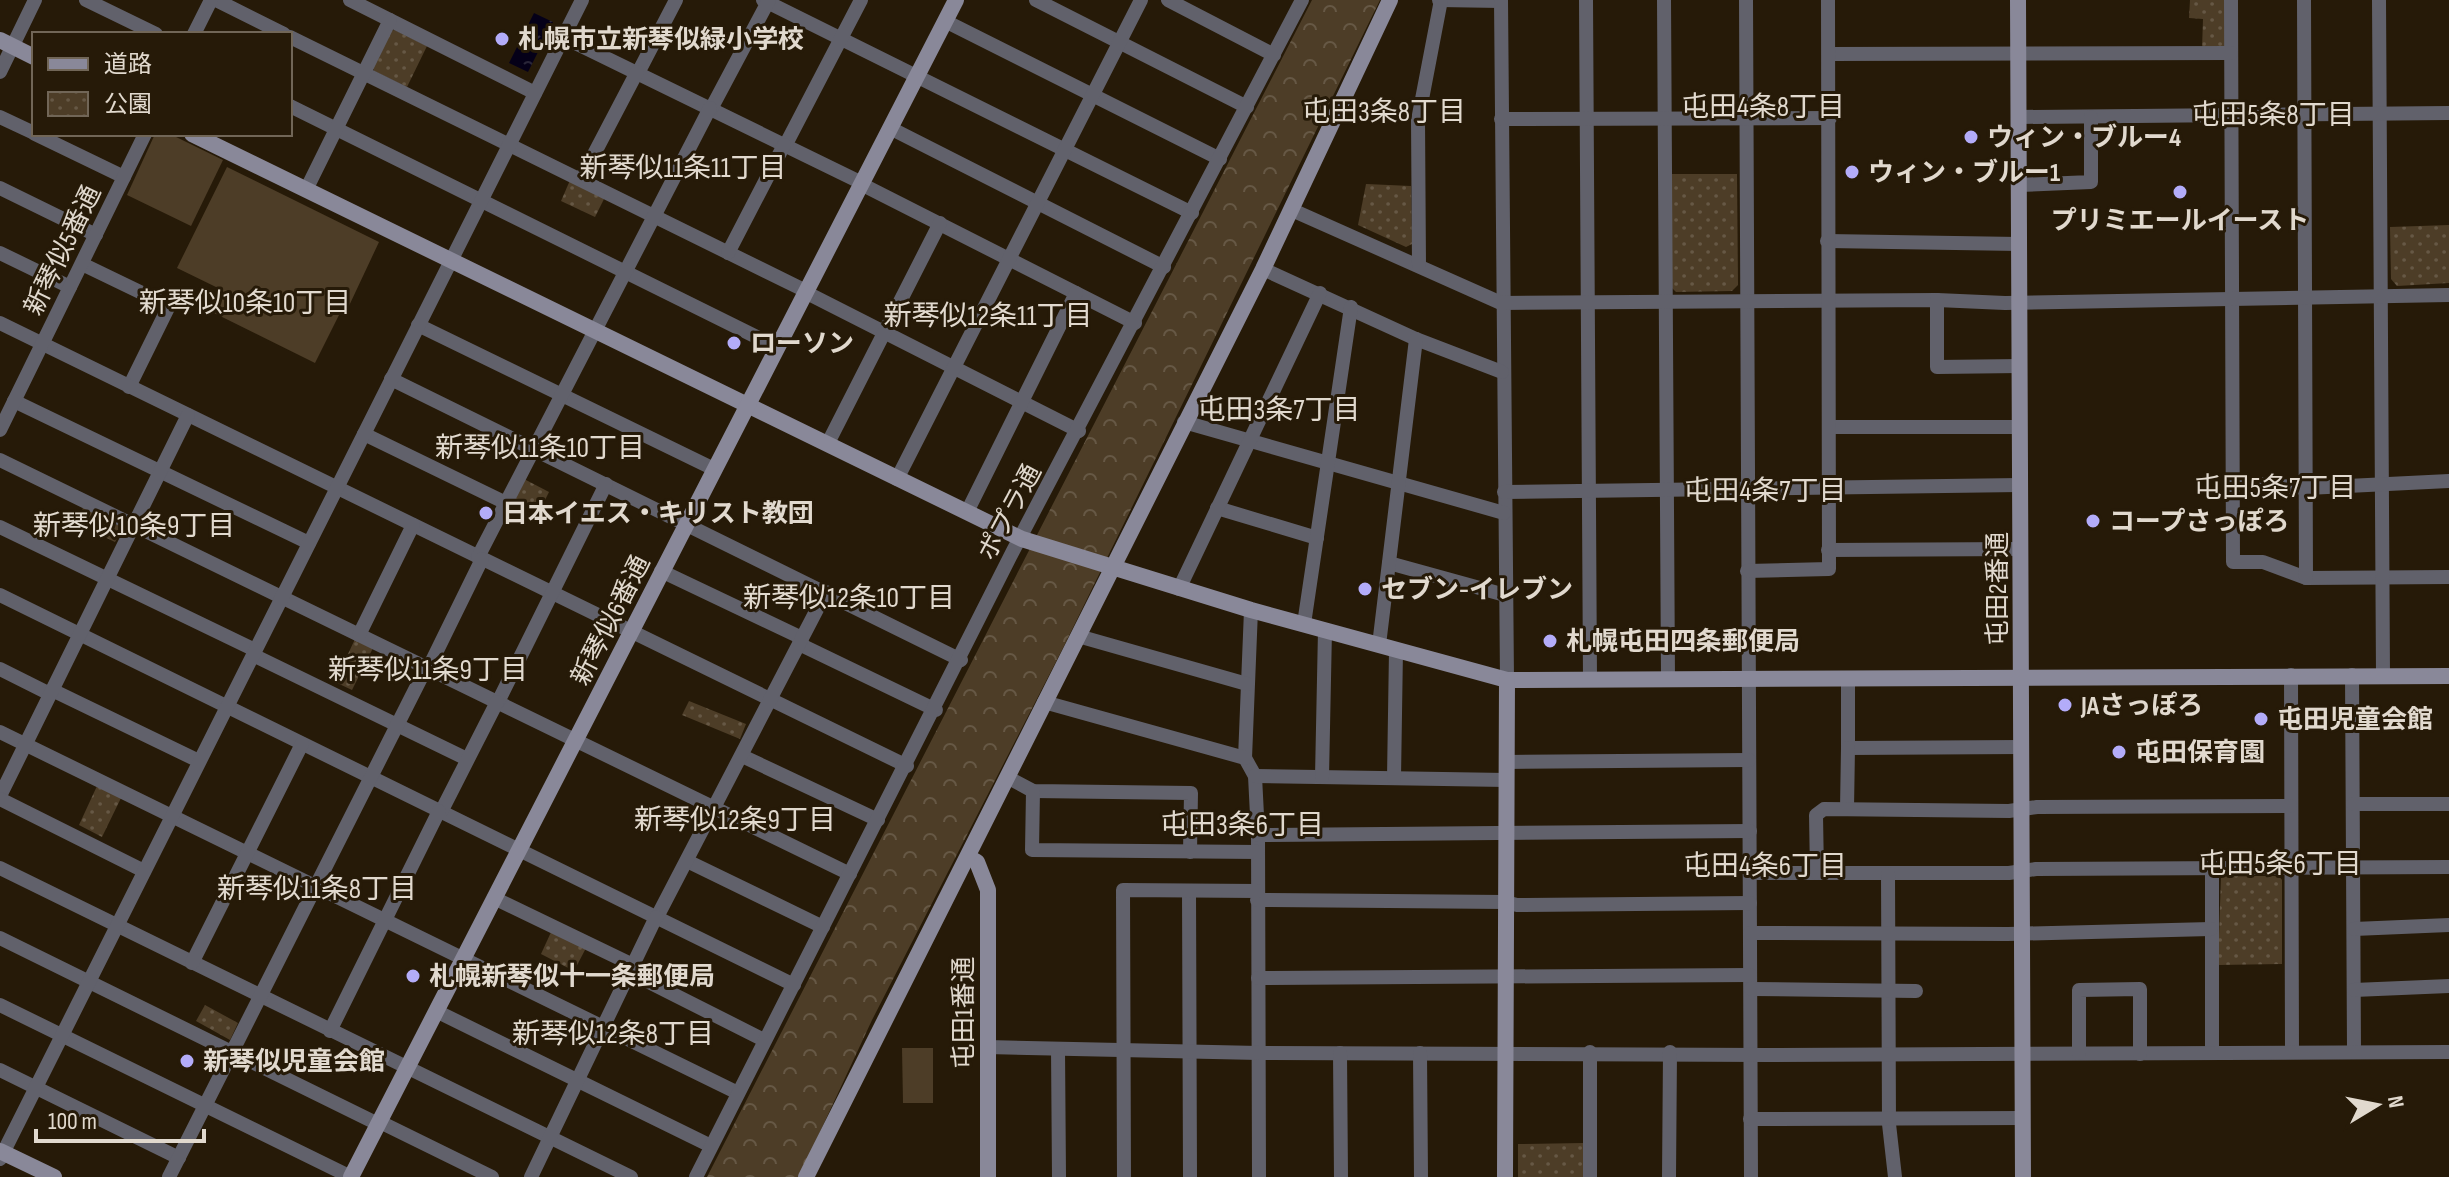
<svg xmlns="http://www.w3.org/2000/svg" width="2449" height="1177" font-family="'Sofia Sans Condensed','Noto Sans JP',sans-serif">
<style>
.forest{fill:url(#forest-crowns)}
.park{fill:url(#park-dots)}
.pitch{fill:#4d3d27}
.water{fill:url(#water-ripples)}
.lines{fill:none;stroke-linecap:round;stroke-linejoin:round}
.street{stroke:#61616b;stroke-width:14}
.secondary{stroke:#898899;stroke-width:16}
.poi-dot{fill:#b3acf9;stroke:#261a08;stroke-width:3}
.labels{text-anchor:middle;stroke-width:6;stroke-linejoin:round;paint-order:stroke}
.poi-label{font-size:26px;font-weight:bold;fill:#e1d9ce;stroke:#261a08;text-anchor:start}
.street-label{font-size:26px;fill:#e1d9ce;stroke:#261a08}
.neighbourhood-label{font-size:28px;fill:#e1d9ce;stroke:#261a08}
</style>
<defs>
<pattern id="forest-crowns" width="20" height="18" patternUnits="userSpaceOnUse" patternTransform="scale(2)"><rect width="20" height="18" fill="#4d3d27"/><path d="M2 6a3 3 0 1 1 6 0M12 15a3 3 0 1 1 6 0" fill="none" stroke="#665845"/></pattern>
<pattern id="park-dots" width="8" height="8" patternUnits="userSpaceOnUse" patternTransform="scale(2)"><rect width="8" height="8" fill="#4d3d27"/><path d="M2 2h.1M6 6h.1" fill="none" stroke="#665845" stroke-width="1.8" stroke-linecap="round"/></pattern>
<pattern id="water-ripples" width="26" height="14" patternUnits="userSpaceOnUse" patternTransform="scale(2)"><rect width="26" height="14" fill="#050018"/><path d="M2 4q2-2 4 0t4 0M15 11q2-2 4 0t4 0" fill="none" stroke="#292538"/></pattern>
</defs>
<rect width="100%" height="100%" fill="#261a08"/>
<path class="forest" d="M1312,0h68l-316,646 -192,374 -73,157h-92z"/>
<g class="park">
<path d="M2190,0h40l-2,50 -26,-1 1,-30 -14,-1z"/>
<path d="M395,30l32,16 -20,41 -33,-16 -1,-4 15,-36z"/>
<path d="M1672,174h65l1,111 -6,6 -56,1 -4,-4z"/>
<path d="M571,178l35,17 -11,22 -34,-16z"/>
<path d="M1366,184l45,2 1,58 -6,3 -48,-22z"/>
<path d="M2449,225v58l-52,3 -6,-7 -1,-52z"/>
<path d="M524,479l25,13 -11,22 -26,-12z"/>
<path d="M84,506l40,19 -9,17 -40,-19z"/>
<path d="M355,639l18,9 -21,42 -17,-8z"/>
<path d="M689,701l57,23 -6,15 -58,-24z"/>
<path d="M97,786l24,12 -19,39 -23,-12z"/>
<path d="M2221,876h58l3,4v84l-64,1z"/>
<path d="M552,930l34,18 -12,23 -33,-17z"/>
<path d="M205,1005l33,18 -8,17 -34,-19z"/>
<path d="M1584,1143v34h-66v-33z"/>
</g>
<g class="pitch">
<path d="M155,134h15l53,26 -32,66 -64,-31z"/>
<path d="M227,167l152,75 -31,66 -5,-1 -28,56 -107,-53 10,-22 -41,-20z"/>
<path d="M902,1048h31v55h-30z"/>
</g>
<path class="water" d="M534,13l19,9 -25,50 -19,-9z"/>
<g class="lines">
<g class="street">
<path d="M86,0l70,34"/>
<path d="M216,0l68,34"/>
<path d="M350,0l185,93"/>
<path d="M763,0l429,213"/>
<path d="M1036,0l211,107"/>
<path d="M1168,0l106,55"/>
<path d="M1439,0l62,1"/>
<path d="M1501,0l6,680"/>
<path d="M1586,0l4,679"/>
<path d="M1664,0l4,679"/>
<path d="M1746,0l5,1177"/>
<path d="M2231,0l2,562h30l43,16 143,-1"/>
<path d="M2304,0l2,578"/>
<path d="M2379,0l4,675"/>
<path d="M945,21l275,138"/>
<path d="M194,34l17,-34"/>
<path d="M290,37l516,254"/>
<path d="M563,37l299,146"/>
<path d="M1829,54l402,-1"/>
<path d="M0,72l35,-72"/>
<path d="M638,73l38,-73"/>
<path d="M290,106l487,241"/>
<path d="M711,109l58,-109"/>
<path d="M0,117l34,16"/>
<path d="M2019,117l430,-4"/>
<path d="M1501,119l329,-1"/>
<path d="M890,128l274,139"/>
<path d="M35,134l89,43"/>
<path d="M785,146l76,-146"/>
<path d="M581,179l56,-107"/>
<path d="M861,184l274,139"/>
<path d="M2019,185l72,-3v-65"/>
<path d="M0,188l96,47"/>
<path d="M306,190l84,-170"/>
<path d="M1292,210l209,93 436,-3 68,3 444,-8"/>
<path d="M1827,241l192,3"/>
<path d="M0,253l70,34"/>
<path d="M728,253l56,-108"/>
<path d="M82,264l87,42 -40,81"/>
<path d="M1419,265l-1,-145 23,-120"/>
<path d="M1263,269l153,70 86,33"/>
<path d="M805,292l274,139"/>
<path d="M1937,300v67l83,-1"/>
<path d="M0,323l907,443"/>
<path d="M418,325l296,144"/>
<path d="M391,379l570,281"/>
<path d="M14,401l295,142"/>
<path d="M1184,422l320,91"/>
<path d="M1829,427h191"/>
<path d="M0,430l145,-296"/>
<path d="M364,434l142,69"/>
<path d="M828,443l112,-220"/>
<path d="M0,460l850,414"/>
<path d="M897,479l244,-479"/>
<path d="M2233,482l74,6 142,-7"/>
<path d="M1504,492l516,-7"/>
<path d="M1217,508l100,30"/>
<path d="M967,512l109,-219"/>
<path d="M0,527l255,123"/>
<path d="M1828,550l192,-1"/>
<path d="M478,557l232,-449"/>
<path d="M1389,563l116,32"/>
<path d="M661,571l141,67"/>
<path d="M1747,571l82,-2 -1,-569"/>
<path d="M1179,589l141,-296"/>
<path d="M0,595l794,390"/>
<path d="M1251,610l-6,148 10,18 3,59 1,342"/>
<path d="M1304,624l47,-317"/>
<path d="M359,635l54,-110"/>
<path d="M1078,636l169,48"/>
<path d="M799,644l137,66"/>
<path d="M1379,645l37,-306"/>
<path d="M253,655l214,104"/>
<path d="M0,669l50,25"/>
<path d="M428,669l54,-110"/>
<path d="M2291,675l1,377"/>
<path d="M2352,675l2,376"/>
<path d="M1848,679v69l173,-1"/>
<path d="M52,690l147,71"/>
<path d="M498,702l108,-218"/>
<path d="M1044,702l201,56"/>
<path d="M0,732l738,361"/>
<path d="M742,756l136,64"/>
<path d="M1506,762l243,-2"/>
<path d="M1255,776l251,4"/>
<path d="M1007,777l26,14 158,2 -1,59"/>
<path d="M1322,777l3,-147"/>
<path d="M1394,778l2,-128"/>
<path d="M1033,791l-1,59 226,2"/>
<path d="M0,796l188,-381"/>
<path d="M0,799l144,72"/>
<path d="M2353,804h96"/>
<path d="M1847,809l1,-61"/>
<path d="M441,812l56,-110"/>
<path d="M1258,835l492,-4"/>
<path d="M687,861l136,66"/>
<path d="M0,868l631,309"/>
<path d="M2212,869v183"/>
<path d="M1750,873h259l27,-4 413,-2"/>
<path d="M1817,873l-1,-58 8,-6 185,2 28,-4 253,-1"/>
<path d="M1888,874l1,250 6,53"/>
<path d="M1189,891l1,286"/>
<path d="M494,898l139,67"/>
<path d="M1257,900l248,2 12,3 233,-2"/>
<path d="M657,917l169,-325"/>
<path d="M2354,929l95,-4"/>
<path d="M1750,933l258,1 203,-5"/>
<path d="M0,938l378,186"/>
<path d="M192,963l110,-219"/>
<path d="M629,972l135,68"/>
<path d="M1258,978l492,-3"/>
<path d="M1751,989l165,2"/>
<path d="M2354,990l95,-4"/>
<path d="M0,1005l351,172"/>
<path d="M436,1011l275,135"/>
<path d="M330,1031l109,-220"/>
<path d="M987,1047l272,6 506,2 684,-3"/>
<path d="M1058,1049l1,128"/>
<path d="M1590,1052v125"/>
<path d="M1340,1053l1,124"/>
<path d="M1420,1053l1,124"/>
<path d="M2079,1053v-63l61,-1v65"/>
<path d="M0,1070l179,88"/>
<path d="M1750,1119l273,-1"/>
<path d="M380,1122l112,55"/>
<path d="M0,1159l582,-1159"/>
<path d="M169,1177l257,-509"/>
<path d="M531,1177l125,-260"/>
<path d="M696,1177l317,-626 289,-551"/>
<path d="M1124,1177l-1,-287 134,1"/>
<path d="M1669,1177l1,-125"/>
</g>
<g class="secondary">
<path d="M2018,0l5,1177"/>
<path d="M0,40l34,17"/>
<path d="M192,134l830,405 229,71 256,70 942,-4"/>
<path d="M968,857l9,5 11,28v287"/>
<path d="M0,1151l54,26"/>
<path d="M351,1177l605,-1177"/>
<path d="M806,1177l457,-908 127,-269"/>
<path d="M1505,1177l2,-497"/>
</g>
</g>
<g class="poi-dot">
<circle cx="502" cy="39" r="8"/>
<circle cx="1971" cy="137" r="8"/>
<circle cx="1852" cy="172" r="8"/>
<circle cx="2180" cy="192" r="8"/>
<circle cx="734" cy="343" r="8"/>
<circle cx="486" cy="513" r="8"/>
<circle cx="2093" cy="521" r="8"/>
<circle cx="1365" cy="589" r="8"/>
<circle cx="1550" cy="641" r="8"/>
<circle cx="2065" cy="705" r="8"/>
<circle cx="2261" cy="719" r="8"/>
<circle cx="2119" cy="752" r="8"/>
<circle cx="413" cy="976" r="8"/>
<circle cx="187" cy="1061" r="8"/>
</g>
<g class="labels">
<g class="poi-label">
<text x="518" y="48">札幌市立新琴似緑小学校</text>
<text x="1987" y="146">ウィン・ブルー4</text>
<text x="1868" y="181">ウィン・ブルー1</text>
<text x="2180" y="229" text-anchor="middle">プリミエールイースト</text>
<text x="750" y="352">ローソン</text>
<text x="502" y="522">日本イエス・キリスト教団</text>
<text x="2109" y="530">コープさっぽろ</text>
<text x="1381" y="598">セブン-イレブン</text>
<text x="1566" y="650">札幌屯田四条郵便局</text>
<text x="2081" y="714">JAさっぽろ</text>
<text x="2277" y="728">屯田児童会館</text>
<text x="2135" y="761">屯田保育園</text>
<text x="429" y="985">札幌新琴似十一条郵便局</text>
<text x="203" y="1070">新琴似児童会館</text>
</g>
<g class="street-label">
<text transform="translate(62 250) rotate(-64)" y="9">新琴似5番通</text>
<text transform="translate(1009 512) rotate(-62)" y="9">ポプラ通</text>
<text transform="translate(1997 589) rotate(-90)" y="9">屯田2番通</text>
<text transform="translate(610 620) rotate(-63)" y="9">新琴似6番通</text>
<text transform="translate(963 1013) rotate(-90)" y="9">屯田1番通</text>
</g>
<g class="neighbourhood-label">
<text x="1763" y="116">屯田4条8丁目</text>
<text x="1384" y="121">屯田3条8丁目</text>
<text x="2273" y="124">屯田5条8丁目</text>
<text x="683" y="177">新琴似11条11丁目</text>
<text x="245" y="312">新琴似10条10丁目</text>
<text x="988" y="325">新琴似12条11丁目</text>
<text x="1279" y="419">屯田3条7丁目</text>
<text x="540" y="457">新琴似11条10丁目</text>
<text x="2275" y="497">屯田5条7丁目</text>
<text x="1765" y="500">屯田4条7丁目</text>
<text x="134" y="535">新琴似10条9丁目</text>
<text x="849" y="607">新琴似12条10丁目</text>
<text x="428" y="679">新琴似11条9丁目</text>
<text x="735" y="829">新琴似12条9丁目</text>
<text x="1242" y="834">屯田3条6丁目</text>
<text x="2280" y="873">屯田5条6丁目</text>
<text x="1765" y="875">屯田4条6丁目</text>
<text x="317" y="898">新琴似11条8丁目</text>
<text x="613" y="1043">新琴似12条8丁目</text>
</g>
</g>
<rect x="32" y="32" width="260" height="104" fill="#261a08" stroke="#716657" stroke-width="2"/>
<rect x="48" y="58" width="40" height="12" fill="#898899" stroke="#716657" stroke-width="2"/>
<text x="104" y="72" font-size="24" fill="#e1d9ce">道路</text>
<rect x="48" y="92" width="40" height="24" fill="url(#park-dots)" stroke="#716657" stroke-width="2"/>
<text x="104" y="112" font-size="24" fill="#e1d9ce">公園</text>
<g transform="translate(2377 1105) rotate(80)" stroke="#261a08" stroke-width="6" paint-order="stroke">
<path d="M0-6L14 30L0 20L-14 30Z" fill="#e1d9ce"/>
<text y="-12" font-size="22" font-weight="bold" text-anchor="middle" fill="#e1d9ce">N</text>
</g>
<path d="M36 1129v12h168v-12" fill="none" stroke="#e1d9ce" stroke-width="4"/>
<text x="48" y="1129" font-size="24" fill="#e1d9ce" stroke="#261a08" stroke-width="6" paint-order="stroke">100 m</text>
</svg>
